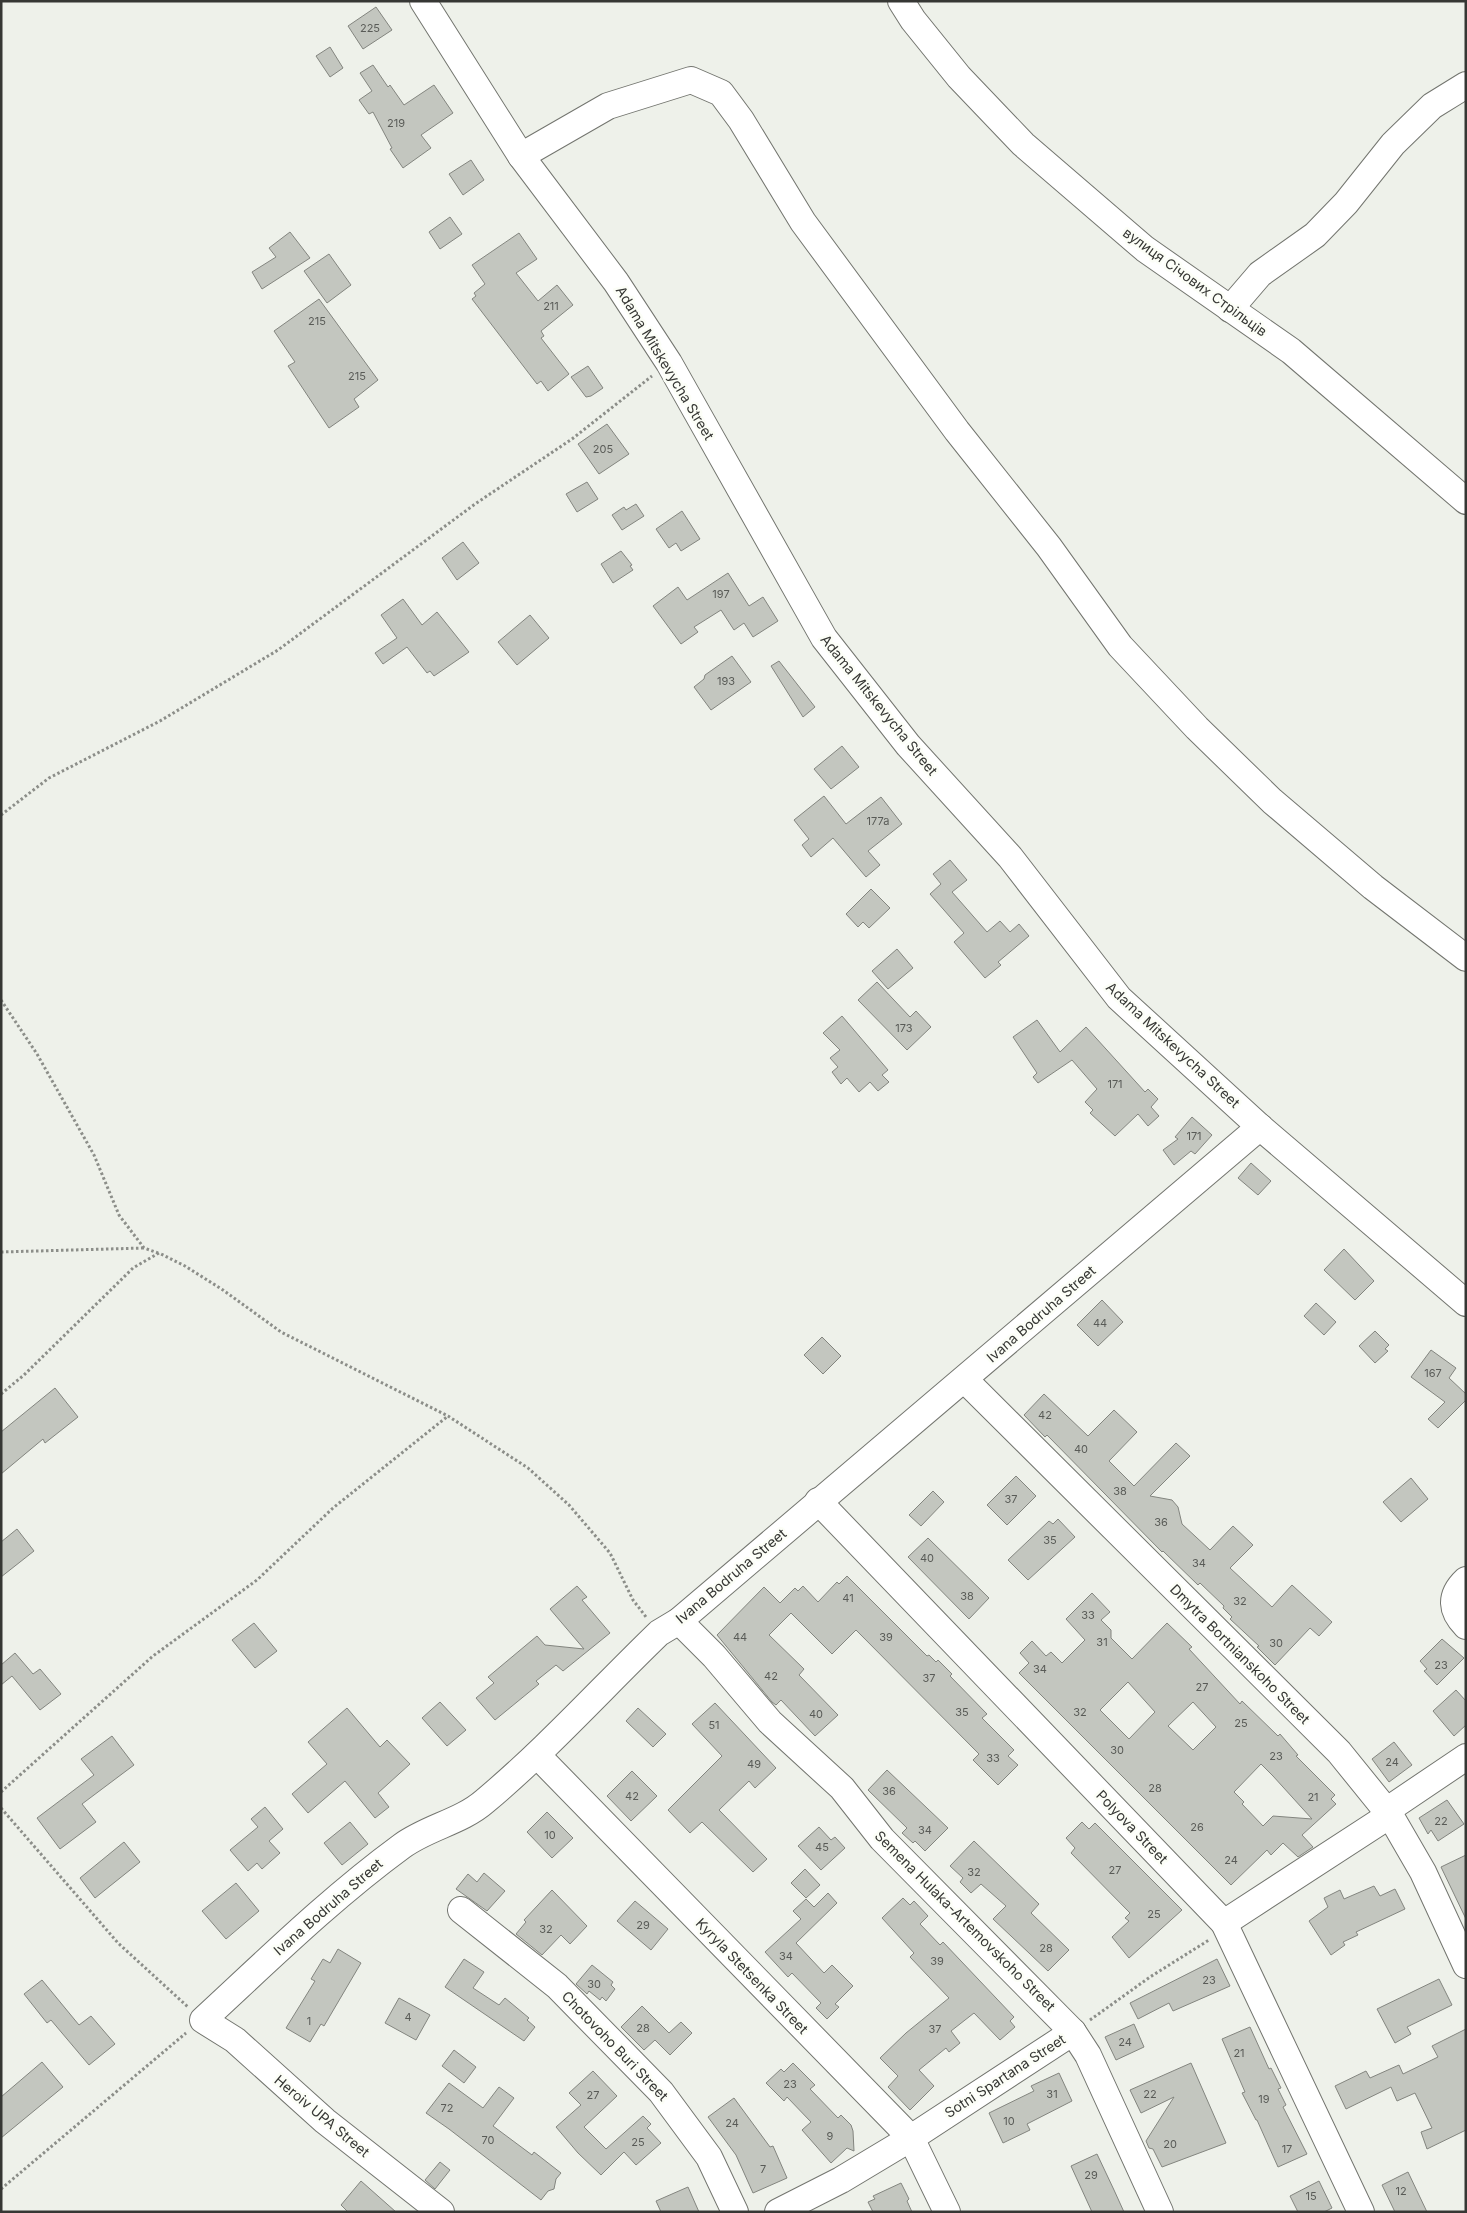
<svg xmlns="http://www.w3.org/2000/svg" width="1467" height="2213" font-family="Inter,sans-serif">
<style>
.building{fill:#c3c6bf;stroke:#83857f;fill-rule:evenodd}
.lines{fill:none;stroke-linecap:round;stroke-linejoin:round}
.minor-casing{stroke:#73756f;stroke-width:28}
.path{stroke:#8c8e89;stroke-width:3;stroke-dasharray:2.5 2.5;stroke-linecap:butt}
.minor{stroke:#fff;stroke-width:26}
.labels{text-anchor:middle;stroke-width:5;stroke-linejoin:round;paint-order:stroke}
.number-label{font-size:11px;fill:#595b57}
.street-label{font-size:14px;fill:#363734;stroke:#fcfef7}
</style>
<rect width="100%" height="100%" fill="#eef1ea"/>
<g class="building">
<path d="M376,7l16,23 -29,19 -15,-23z"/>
<path d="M330,47l13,21 -13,9 -14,-21z"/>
<path d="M373,65l15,22 2,-2 14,20 30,-20 19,28 -32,22 10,13 -28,20 -13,-19 2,-1 -19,-36 -4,2 -10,-14 13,-9 -12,-18z"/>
<path d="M471,160l13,20 -21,15 -14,-21z"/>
<path d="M450,217l12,17 -22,15 -11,-17z"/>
<path d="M290,232l20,26 -48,31 -10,-17 24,-15 -7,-9z"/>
<path d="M519,233l18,26 -21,14 22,28 19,-16 16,20 -32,26 3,5 -3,2 28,36 -21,17 -7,-10 -4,3 -65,-85 4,-3 -2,-3 11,-9 -13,-19z"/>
<path d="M329,254l22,31 -24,18 -23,-32z"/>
<path d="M319,299l59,81 -24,19 5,8 -30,21 -41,-62 7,-4 -21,-31z"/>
<path d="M588,366l15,22 -12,8 -5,1 -15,-20z"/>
<path d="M607,424l22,30 -30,20 -21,-30z"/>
<path d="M587,482l11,17 -21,13 -11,-18z"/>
<path d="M636,504l8,12 -22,14 -10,-15 12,-8 2,3z"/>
<path d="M682,511l18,28 -19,12 -5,-8 -7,5 -13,-19z"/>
<path d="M463,542l16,21 -22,17 -15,-22z"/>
<path d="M621,551l11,14 -2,1 3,4 -20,13 -12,-19z"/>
<path d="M728,573l21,33 14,-9 15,24 -25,16 -9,-14 -10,7 -13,-20 -27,17 4,5 -17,12 -28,-38 25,-19 9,13z"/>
<path d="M403,599l19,26 15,-13 32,40 -35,24 -4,-5 -3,2 -20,-26 -24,17 -8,-11 22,-15 -16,-23z"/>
<path d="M530,615l19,23 -32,27 -19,-23z"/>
<path d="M732,656l19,26 -40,28 -17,-23 10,-8 1,-4z"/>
<path d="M779,661l36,46 -12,10 -32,-51z"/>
<path d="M842,746l17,21 -28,22 -17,-20z"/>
<path d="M824,796l22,28 35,-27 21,27 -34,27 12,14 -14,12 -33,-39 -22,19 -9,-12 7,-6 -15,-19z"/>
<path d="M950,860l17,20 -15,12 35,40 13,-11 10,11 9,-8 10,12 -31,26 3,3 -16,13 -31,-36 10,-9 -34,-39 11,-10 -8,-10z"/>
<path d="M871,889l19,19 -21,20 -6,-6 -5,5 -12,-13z"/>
<path d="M897,949l16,19 -25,21 -16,-18z"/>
<path d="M877,982l33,35 6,-6 15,16 -24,23 -49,-50z"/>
<path d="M842,1016l46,54 -6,5 7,7 -11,9 -8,-9 -11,10 -12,-14 -6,6 -9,-12 6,-5 -8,-9 10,-8 -17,-17z"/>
<path d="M1037,1020l23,32 26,-25 59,65 3,-3 10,10 -7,8 8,9 -11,10 -10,-12 -23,22 -25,-23 3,-3 -8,-8 12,-13 -25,-29 -34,23 -5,-6 4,-4 -24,-36z"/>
<path d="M1192,1117l20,18 -17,19 -4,-3 -17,14 -11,-15 15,-11 -3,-2z"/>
<path d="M1251,1163l20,18 -13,14 -20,-17z"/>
<path d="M1344,1249l30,32 -19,19 -31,-30z"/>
<path d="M1102,1300l21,22 -25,24 -21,-21z"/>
<path d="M1316,1303l20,19 -12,13 -20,-19z"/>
<path d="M1375,1331l14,14 -4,4 3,2 -13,12 -16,-17z"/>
<path d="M822,1337l19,19 -18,18 -19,-19z"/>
<path d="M1431,1350l25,18 -7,10 17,16v6l-28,28 -10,-9 17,-17 -34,-25z"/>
<path d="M55,1388l23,29 -33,26 -2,-4 -42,35v-42z"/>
<path d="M1044,1394l44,42 26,-26 23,22 -28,29 25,25 42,-43 14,13 -40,40 22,4 6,7 4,17 28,26 23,-24 20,19 -23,23 42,39 20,-22 40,37 -13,14 -9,-8 -35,37 -18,-18 2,-1 -29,-27 2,-2 -9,-9 1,-2 -24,-23 -2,2 -35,-34 -1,1 -115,-117 -2,2 -21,-22z"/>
<path d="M1016,1476l20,20 -29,29 -20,-20z"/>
<path d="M1411,1478l17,21 -27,23 -18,-20z"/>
<path d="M933,1491l11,11 -23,24 -12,-11z"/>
<path d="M1058,1519l17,18 -47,43 -20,-20 41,-39 4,3z"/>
<path d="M17,1529l17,22 -33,26v-35z"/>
<path d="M928,1538l61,60 -20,21 -61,-62z"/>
<path d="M847,1576l80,80 2,-1 7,7 2,-2 14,14 -2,2 37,38 -5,4 32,32 -6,6 10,9 -20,20 -25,-25 6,-6 -123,-124 -24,24 -41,-41 -22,22 35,34 -5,6 39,40 -23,21 -34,-36 -5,5 -4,-3 -55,-67 47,-48 16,16 15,-15 3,3 5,-5 15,16 19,-20 2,2z"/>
<path d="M577,1586l10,11 -5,3 28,33 -47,38 -7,-6 -20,16 3,3 -44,36 -19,-22 18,-15 -6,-6 49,-41 8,9 39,4 -34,-40z"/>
<path d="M1092,1593l18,19 -9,8 10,10v8l21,21 35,-36 25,24 -3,2 51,55 2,-3 36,35 2,-2 18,21 -2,1 39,39 -4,4 5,5 -34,31 11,12 -15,10 -15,-14 -12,12 -4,-5 -36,35 -212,-212 10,-10 -9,-10 12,-12 14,15 5,-4 11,11 23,-23 -19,-21zM1128,1682l27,30 -26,27 -29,-29zM1193,1702l23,25 -23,23 -25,-24zM1261,1764l12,12 39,43 -39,-3 -10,10 -21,-22 2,-2 -10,-10z"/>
<path d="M254,1623l23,28 -22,17 -23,-28z"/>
<path d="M1442,1639l22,19 -27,27 -13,-14 3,-2 -7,-8z"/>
<path d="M15,1653l18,21 7,-5 21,25 -21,16 -28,-34 -11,9v-20z"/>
<path d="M1456,1690l10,11v24l-12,11 -21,-25z"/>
<path d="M440,1702l26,28 -19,16 -25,-28z"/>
<path d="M715,1703l61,65 -21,20 -6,-7 -30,29 48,49 -14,13 -51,-50 -12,11 -22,-23 54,-54 -30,-32z"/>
<path d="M347,1708l33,39 7,-7 23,24 -32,29 11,14 -14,11 -30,-37 -37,32 -16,-19 35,-30 -19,-22z"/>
<path d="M638,1708l28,26 -13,13 -27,-26z"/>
<path d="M112,1736l22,29 -52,39 14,18 -36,27 -23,-31 57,-43 -13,-16z"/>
<path d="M1394,1742l18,23 -23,17 -17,-23z"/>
<path d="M887,1770l61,58 -23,23 -10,-10 -2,2 -11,-10 5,-5 -39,-38z"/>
<path d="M632,1771l25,25 -26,25 -24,-25z"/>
<path d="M1447,1800l17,24 -26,17 -7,-11 -3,4 -9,-16z"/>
<path d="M265,1807l18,22 -14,12 11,12 -18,16 -5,-6 -9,8 -18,-21 28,-23 -7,-8z"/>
<path d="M547,1812l26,26 -21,20 -25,-26z"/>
<path d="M350,1822l18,22 -26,21 -18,-22z"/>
<path d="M1082,1822l7,7 6,-6 87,87 -53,48 -17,-21 17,-16 -4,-3 5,-5 -59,-60 4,-5 -9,-10z"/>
<path d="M819,1827l12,13 4,-3 10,11 -24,22 -23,-24z"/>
<path d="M974,1841l65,63 -8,9 38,37 -21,21 -55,-52 13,-13 -25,-22 -10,9 -11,-11 3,-4 -13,-12z"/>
<path d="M124,1842l16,20 -45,36 -15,-20z"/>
<path d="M1466,1855v64l-25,-52z"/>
<path d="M805,1869l15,16 -14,13 -15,-15z"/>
<path d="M484,1873l21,18 -18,20 -31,-22 12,-15 9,8z"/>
<path d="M236,1883l23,28 -33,28 -24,-28z"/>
<path d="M1374,1886l6,10 15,-7 10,20 -49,23 2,3 -15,7 2,3 -14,10 -22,-34 19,-14 -4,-9 16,-8 4,9z"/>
<path d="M552,1890l35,36 -17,18 -9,-9 -19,20 -26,-21 10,-12 -2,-2z"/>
<path d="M828,1893l9,10 -41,40 28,30 8,-8 21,21 -18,18 4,3 -12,12 -11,-11 5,-5 -29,-30 -4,4 -23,-25 36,-33 -8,-8 13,-12 8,8z"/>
<path d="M903,1898l7,7 4,-4 14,15 -8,8 20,21 3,-3 71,75 -4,4 5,6 -15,13 -26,-27 -23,18 9,12 -11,9 -3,-4 -27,22 15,16 -24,24 -22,-23 10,-11 -18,-18 26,-25 43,-35 -39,-41 4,-4 -32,-35z"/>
<path d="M635,1901l33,28 -17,21 -34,-29z"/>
<path d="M338,1949l23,14 -37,63 -3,-2 -11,18 -24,-14 29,-47 -4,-2 12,-20 7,4z"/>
<path d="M464,1959l20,13 -11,16 26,17 6,-7 24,20 -2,2 8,7 -11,14 -79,-54z"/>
<path d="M1217,1959l13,27 -57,25 -4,-8 -31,16 -8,-16z"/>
<path d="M592,1965l21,17 -2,3 4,4 -9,12 -4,-4 -2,3 -11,-9 -2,3 -11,-10z"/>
<path d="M1439,1979l13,26 -45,22 4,7 -16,9 -18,-34z"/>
<path d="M42,1980l37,45 12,-9 24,28 -26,21 -38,-45 -4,3 -23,-29z"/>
<path d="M399,1998l31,17 -14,25 -31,-17z"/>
<path d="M642,2006l27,27 12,-11 11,11 -22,22 -15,-15 -11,10 -23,-23z"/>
<path d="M1134,2024l10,23 -28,13 -11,-23z"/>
<path d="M1250,2027l19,42 2,-1 10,20 -3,1 8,16 -3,2 24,47 -29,13 -21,-47h-1l-14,-27 3,-1 -23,-53z"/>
<path d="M1466,2029v101l-39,19 -6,-17 11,-4 -17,-35 -18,8 -6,-14 -45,22 -11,-23 31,-15 4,7 29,-13 4,9 35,-17 -6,-11z"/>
<path d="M454,2050l22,17 -12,16 -22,-17z"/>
<path d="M42,2062l21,25 -62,51v-41z"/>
<path d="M793,2063l22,22 -5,4 28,29 3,-3 10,10 2,6 1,20 -7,-3 -16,15 -29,-33 9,-8 -24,-25 -3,4 -18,-18 15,-14 3,3z"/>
<path d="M1191,2063l35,80 -64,24 -9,-18 -4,-1 -3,-7 28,-44 -33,16 -11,-23z"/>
<path d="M593,2071l24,25 -33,31 22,22 37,-33 8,8 -4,4 14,15 -25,22 -12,-13 -23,23 -23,-22 -22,-26 25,-22 -12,-12z"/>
<path d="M1059,2073l13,28 -45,23 3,6 -27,13 -14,-30 45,-22 -3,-5z"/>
<path d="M449,2083l34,25 16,-21 15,11 -21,28 39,29 2,-3 27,21 -5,6 -2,10 -6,2 -7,9 -92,-71 -23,-16z"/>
<path d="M734,2098l36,49 3,-1 14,32 -34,15 -17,-38 -28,-38z"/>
<path d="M1097,2154l17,36 10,22h-32l-21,-46z"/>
<path d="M440,2162l10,8 -15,19 -10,-9z"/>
<path d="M1408,2172l19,40h-32l-13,-27z"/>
<path d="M361,2181l35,31h-48l-7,-7z"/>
<path d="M1319,2181l13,27 -8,4h-26l-8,-16z"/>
<path d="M901,2183l8,16 -2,2 5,11h-39l-5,-10 7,-3 -2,-3z"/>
<path d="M688,2187l11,25h-38l-5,-11z"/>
</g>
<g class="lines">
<defs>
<g id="minor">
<path d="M423,1l98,155 95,126 53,81 155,275 84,107 102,112 109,141 141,129 206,176"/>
<path d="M901,1l12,19 46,57 64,67 122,105 146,102 175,150"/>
<path d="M521,156l87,-50 83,-26 30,13 20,27 62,102 154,209 92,116 71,99 77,82 75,73 101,86 93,71"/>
<path d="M1230,309l30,-35 55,-39 31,-32 47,-59 39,-38 34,-21"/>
<path d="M965,1380l374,372 51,63 33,57 43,93"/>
<path d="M818,1501l406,422 137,289"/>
<path d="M1466,1580c-17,16 -15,31 0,46"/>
<path d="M679,1621l35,35 56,66 72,66 40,51 191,193 15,23 72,157"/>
<path d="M537,1755l374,383 36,74"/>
<path d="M1386,1811l80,-54"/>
<path d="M461,1910l96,76 104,106 48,65 26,55"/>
<path d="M1224,1923l166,-108"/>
<path d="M441,2212l-116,-91 -90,-81 -32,-20c65,-60 128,-122 199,-174 26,-19 59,-24 83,-45 62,-52 116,-112 174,-168l20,-12 581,-494"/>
<path d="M778,2212l63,-32 70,-42 162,-106"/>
</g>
</defs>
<use href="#minor" class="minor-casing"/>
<g class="path">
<path d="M1,815l48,-37 111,-57 118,-71 197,-146 97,-65 80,-63"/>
<path d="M1,1000l36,54 57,101 25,60 25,33 14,5"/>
<path d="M1,1252l143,-4"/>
<path d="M1,1394l23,-19 109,-107 26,-15 26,13 38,24 58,42 167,84 80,52 41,37 41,48 23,47 13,17"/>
<path d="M1,1792l152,-136 104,-76 76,-72 115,-92"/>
<path d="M1,1808l117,135 70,64"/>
<path d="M1090,2020l60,-43 59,-37"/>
<path d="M1,2189l185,-156"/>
</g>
<use href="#minor" class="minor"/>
</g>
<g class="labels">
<g class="number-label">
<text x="370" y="32">225</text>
<text x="396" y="127">219</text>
<text x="551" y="310">211</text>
<text x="317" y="325">215</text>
<text x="357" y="380">215</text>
<text x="603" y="453">205</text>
<text x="721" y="598">197</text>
<text x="726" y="685">193</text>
<text x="878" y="825">177а</text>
<text x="904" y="1032">173</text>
<text x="1115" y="1088">171</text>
<text x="1194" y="1140">171</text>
<text x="1100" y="1327">44</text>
<text x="1433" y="1377">167</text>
<text x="1045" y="1419">42</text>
<text x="1081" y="1453">40</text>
<text x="1120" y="1495">38</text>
<text x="1011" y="1503">37</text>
<text x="1161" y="1526">36</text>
<text x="1050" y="1544">35</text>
<text x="927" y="1562">40</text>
<text x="1199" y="1567">34</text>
<text x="967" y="1600">38</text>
<text x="848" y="1602">41</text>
<text x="1240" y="1605">32</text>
<text x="1088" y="1619">33</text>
<text x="740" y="1641">44</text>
<text x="886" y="1641">39</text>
<text x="1102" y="1646">31</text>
<text x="1276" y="1647">30</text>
<text x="1441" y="1669">23</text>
<text x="1040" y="1673">34</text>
<text x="771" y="1680">42</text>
<text x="929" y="1682">37</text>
<text x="1202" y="1691">27</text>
<text x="962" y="1716">35</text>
<text x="1080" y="1716">32</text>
<text x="816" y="1718">40</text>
<text x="1241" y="1727">25</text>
<text x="714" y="1729">51</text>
<text x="1117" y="1754">30</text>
<text x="1276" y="1760">23</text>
<text x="993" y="1762">33</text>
<text x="1392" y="1766">24</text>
<text x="754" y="1768">49</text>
<text x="1155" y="1792">28</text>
<text x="889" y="1795">36</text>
<text x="632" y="1800">42</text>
<text x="1313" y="1801">21</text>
<text x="1441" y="1825">22</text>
<text x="1197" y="1831">26</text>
<text x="925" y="1834">34</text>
<text x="550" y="1839">10</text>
<text x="822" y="1851">45</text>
<text x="1231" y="1864">24</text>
<text x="1115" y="1874">27</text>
<text x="974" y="1876">32</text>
<text x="1154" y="1918">25</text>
<text x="643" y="1929">29</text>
<text x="546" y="1933">32</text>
<text x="1046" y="1952">28</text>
<text x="786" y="1960">34</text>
<text x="937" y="1965">39</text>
<text x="1209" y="1984">23</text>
<text x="594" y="1988">30</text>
<text x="408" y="2021">4</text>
<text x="309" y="2025">1</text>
<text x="643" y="2032">28</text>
<text x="935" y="2033">37</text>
<text x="1125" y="2046">24</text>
<text x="1239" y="2057">21</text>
<text x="790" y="2088">23</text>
<text x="1052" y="2098">31</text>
<text x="1150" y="2098">22</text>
<text x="593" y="2099">27</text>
<text x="1264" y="2103">19</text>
<text x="447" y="2112">72</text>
<text x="1009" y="2125">10</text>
<text x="732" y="2127">24</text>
<text x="830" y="2140">9</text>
<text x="488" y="2144">70</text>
<text x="638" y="2146">25</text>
<text x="1170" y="2148">20</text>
<text x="1287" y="2153">17</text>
<text x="763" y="2173">7</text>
<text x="1091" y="2179">29</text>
<text x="1401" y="2195">12</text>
<text x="1311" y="2200">15</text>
</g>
<g class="street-label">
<text transform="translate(1195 282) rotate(36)" y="5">вулиця Січових Стрільців</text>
<text transform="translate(665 363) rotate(59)" y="5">Adama Mitskevycha Street</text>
<text transform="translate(879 705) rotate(51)" y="5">Adama Mitskevycha Street</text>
<text transform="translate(1173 1045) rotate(43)" y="5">Adama Mitskevycha Street</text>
<text transform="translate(1041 1314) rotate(-41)" y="5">Ivana Bodruha Street</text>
<text transform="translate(731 1576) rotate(-40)" y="5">Ivana Bodruha Street</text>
<text transform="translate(1240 1654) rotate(45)" y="5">Dmytra Bortnianskoho Street</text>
<text transform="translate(1132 1827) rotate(46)" y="5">Polyova Street</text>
<text transform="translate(328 1907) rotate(-41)" y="5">Ivana Bodruha Street</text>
<text transform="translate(965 1921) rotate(45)" y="5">Semena Hulaka-Artemovskoho Street</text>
<text transform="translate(752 1976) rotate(46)" y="5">Kyryla Stetsenka Street</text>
<text transform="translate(615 2046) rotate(46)" y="5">Chotovoho Buri Street</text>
<text transform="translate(1005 2076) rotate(-33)" y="5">Sotni Spartana Street</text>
<text transform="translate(322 2116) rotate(40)" y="5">Heroiv UPA Street</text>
</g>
</g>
<rect width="1467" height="2213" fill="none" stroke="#363734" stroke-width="5"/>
</svg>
